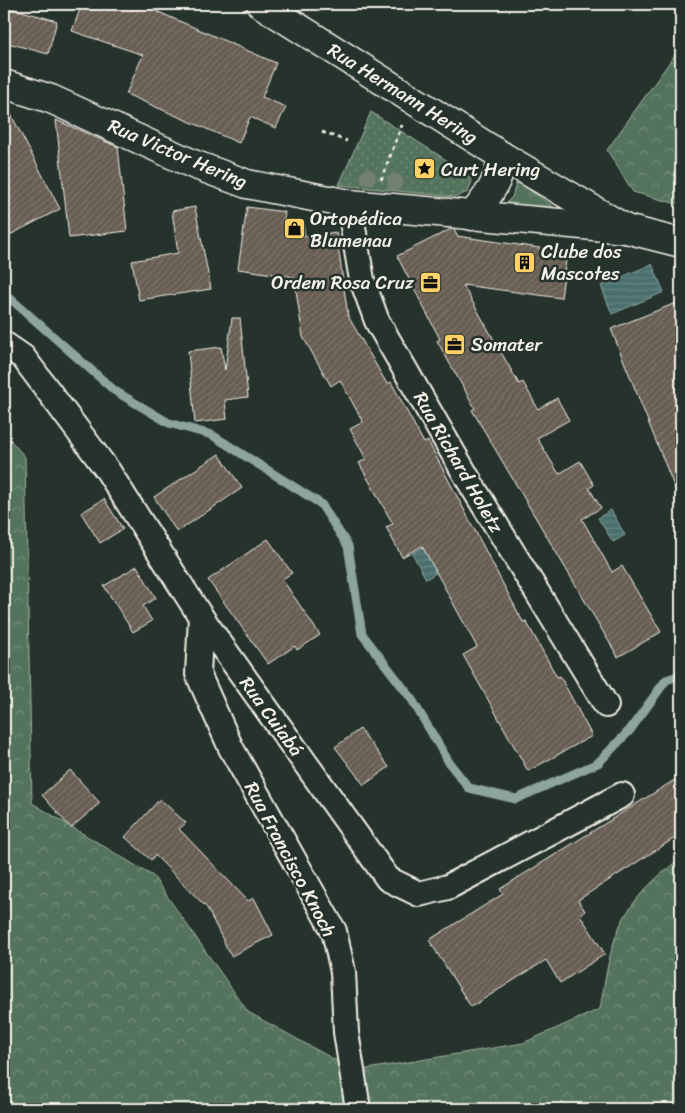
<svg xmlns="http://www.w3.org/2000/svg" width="685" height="1113" font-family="Sriracha,sans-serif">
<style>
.grass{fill:url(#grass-tufts);stroke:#a3b2a2}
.forest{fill:url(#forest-crowns);stroke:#a3b2a2}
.park{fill:url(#park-dots);stroke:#a3b2a2}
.water{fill:url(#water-rules);stroke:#8ea49f}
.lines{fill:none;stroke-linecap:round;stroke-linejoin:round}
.stream{stroke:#8ea49f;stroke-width:9}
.building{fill:url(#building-hatch);stroke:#f4f1e8}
.street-casing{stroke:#f4f1e8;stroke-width:28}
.secondary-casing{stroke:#f4f1e8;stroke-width:31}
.path{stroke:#f4f1e8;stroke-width:3;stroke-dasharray:4 4;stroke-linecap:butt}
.street{stroke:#26332d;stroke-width:24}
.secondary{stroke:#26332d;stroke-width:28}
.tree{fill:#748075}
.labels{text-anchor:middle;stroke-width:5;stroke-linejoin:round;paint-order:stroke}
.street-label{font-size:19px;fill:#f4f1e8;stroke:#26332d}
.poi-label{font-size:19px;fill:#f4f1e8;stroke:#26332d;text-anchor:start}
</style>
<defs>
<pattern id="grass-tufts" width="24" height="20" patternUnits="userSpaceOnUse" patternTransform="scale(1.25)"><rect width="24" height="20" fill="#52735d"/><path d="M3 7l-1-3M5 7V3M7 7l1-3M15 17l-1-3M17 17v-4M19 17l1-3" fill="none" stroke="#748e7c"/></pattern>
<pattern id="forest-crowns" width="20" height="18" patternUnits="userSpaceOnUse" patternTransform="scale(1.25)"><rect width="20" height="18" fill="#52735d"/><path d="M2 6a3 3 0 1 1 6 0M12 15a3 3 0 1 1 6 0" fill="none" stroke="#748e7c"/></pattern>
<pattern id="park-dots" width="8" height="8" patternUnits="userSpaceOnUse" patternTransform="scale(1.25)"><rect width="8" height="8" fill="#52735d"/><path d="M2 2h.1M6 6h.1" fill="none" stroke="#748e7c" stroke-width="1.8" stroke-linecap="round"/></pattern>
<pattern id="water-rules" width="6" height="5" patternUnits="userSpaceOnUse" patternTransform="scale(1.25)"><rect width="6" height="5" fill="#4a706e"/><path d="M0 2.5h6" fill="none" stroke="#658583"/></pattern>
<pattern id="building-hatch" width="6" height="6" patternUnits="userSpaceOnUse" patternTransform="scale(1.25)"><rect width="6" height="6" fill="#675d52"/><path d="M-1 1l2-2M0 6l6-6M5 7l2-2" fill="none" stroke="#7d756b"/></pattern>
</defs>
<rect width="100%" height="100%" fill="#26332d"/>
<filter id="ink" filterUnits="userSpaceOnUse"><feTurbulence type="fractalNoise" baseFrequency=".02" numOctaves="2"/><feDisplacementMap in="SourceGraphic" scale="10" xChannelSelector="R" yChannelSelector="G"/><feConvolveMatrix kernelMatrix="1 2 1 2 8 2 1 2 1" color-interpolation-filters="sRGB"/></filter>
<g filter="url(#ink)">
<path class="grass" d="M517,181l48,34 -64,-7 11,-11z"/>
<g class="forest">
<path d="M681,46v159l-48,-13 -26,-42z"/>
<path d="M4,433l21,24 7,346 121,73 95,136 107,59 168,-28 77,-34c5,-27 10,-69 25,-93 13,-22 35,-43 56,-58v251h-677z"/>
</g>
<path class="park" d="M371,112l94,60 7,9 -4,11 -12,5 -117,-12z"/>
<g class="water">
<path d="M652,264l12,28 -52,22 -11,-28z"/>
<path d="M611,510l14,25 -12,7 -15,-24z"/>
<path d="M424,547l14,25 -12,7 -14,-26z"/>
</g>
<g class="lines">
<path class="stream" d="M4,293l111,98 54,32 43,12 109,69 27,42 14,88 49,64 39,66 19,24 47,11 82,-36 32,-33 36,-50 15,-5"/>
</g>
<g class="building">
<path d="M82,4h58l136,59 -14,34 24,10 -10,21 -26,-11 -11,26 -113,-49 17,-39 -71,-24z"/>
<path d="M4,6l53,15 -9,33 -44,-12z"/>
<path d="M4,101l56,108 -56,29z"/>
<path d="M56,120l62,27 9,84 -58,7z"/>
<path d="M195,207l16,82 -72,11 -7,-39 46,-8 -6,-42z"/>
<path d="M247,207l38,5 -2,12 20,-2 2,15 31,-5 12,84 39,68 4,-2 33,61 4,-2 95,181 3,-1 31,56 3,-1 32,60 -64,35 -65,-116 14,-8 -55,-101 -20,11 -16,-30 7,-3 -34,-61 7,-4 -16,-30 13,-7 -23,-42 -9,6 -28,-49 -9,-60 -56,-8z"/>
<path d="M451,229h3l3,7 110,16 -6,46 -98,-13 56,99 4,-2 15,27 19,-11 12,22 -32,18 22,36 21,-13 14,24 -5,3 12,20 -19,11 30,53 10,-6 39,66 -43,25 -146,-247 3,-2 -38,-67 3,-2 -43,-83z"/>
<path d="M676,303l5,12 -1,186 -69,-172z"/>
<path d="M232,318h8l8,79 -23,3 2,19 -32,4 -7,-72 33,-4 4,23z"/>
<path d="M219,454l23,34 -65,44 -23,-35z"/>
<path d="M104,499l19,30 -23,14 -19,-30z"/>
<path d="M268,539l24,34 -10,6 38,56 -23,15 -2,-4 -27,18 -60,-84z"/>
<path d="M137,566l19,32 -13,8 9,15 -19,11 -29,-46z"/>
<path d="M360,729l29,38 -25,18 -29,-38z"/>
<path d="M70,770l30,33 -29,25 -29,-33z"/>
<path d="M681,776v58l-103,66 7,11 -5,4 25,39 -45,29 -14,-23 -75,47 -42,-67 74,-46 -3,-5z"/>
<path d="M160,799l26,24 -7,6 69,72 6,-3 19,37 -42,21 -24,-48 -52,-53 -4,5 -26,-23z"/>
</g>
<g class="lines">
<defs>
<g id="street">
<path d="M349,204l13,76 15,41 94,163 135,221"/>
<path d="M4,344l19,13 85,114 93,146 187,262 31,15 29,-7 174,-92"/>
<path d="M201,617l-3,57 33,74 103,183 9,41 3,60 12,77"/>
</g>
<g id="secondary">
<path d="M261,4l241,152 124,73 55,14"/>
<path d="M4,84l47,15 142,65 54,20 102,20 277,25"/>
<path d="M472,216c16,-20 28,-35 30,-60"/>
</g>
</defs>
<use href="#street" class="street-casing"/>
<use href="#secondary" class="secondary-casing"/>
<g class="path">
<path d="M322,132l25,9"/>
<path d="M381,180l21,-55"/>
</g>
<use href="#street" class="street"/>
<use href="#secondary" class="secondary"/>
</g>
<g class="tree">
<circle cx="368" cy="177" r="8"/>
<circle cx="395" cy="182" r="8"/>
</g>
</g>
<defs>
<symbol id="sight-square" viewBox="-11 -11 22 22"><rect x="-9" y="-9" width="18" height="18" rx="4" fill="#ffd166" stroke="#26332d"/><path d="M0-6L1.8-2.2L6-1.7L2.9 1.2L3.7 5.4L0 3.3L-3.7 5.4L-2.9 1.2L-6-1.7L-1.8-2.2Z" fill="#111"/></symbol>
<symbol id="shop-square" viewBox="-11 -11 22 22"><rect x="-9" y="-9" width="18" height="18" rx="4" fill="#ffd166" stroke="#26332d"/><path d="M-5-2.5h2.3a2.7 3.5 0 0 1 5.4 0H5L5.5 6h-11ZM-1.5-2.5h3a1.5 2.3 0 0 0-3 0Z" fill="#111"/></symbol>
<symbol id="building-square" viewBox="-11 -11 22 22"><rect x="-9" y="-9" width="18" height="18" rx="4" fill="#ffd166" stroke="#26332d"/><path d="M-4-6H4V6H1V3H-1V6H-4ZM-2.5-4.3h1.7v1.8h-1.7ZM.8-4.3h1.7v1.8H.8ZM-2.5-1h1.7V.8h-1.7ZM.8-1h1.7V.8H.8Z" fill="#111"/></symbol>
<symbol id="office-square" viewBox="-11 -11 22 22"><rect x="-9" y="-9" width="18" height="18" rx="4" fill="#ffd166" stroke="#26332d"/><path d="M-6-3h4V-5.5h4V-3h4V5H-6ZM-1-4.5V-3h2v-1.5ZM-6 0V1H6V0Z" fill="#111"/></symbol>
</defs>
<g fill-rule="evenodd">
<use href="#sight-square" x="412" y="156" width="25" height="25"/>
<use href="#shop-square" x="282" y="216" width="25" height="25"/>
<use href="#building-square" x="512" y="250" width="25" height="25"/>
<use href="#office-square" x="418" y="270" width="25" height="25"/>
<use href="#office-square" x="442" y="332" width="25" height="25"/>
</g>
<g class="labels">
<g class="street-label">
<text transform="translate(403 93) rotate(32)" y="7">Rua Hermann Hering</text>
<text transform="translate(178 153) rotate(23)" y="7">Rua Victor Hering</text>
<text transform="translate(459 462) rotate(60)" y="7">Rua Richard Holetz</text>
<text transform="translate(272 716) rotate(54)" y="7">Rua Cuiabá</text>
<text transform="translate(291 859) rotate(62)" y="7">Rua Francisco Knoch</text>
</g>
<g class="poi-label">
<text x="441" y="176">Curt Hering</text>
<text x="310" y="225">Ortopédica<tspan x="310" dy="22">Blumenau</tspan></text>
<text x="541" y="258">Clube dos<tspan x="541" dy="22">Mascotes</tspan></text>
<text x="414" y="289" text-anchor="end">Ordem Rosa Cruz</text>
<text x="471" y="351">Somater</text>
</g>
</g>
<rect width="685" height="1113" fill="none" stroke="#26332d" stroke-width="20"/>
<rect x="10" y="10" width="665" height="1093" fill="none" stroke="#f4f1e8" stroke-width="2" filter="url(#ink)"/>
</svg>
